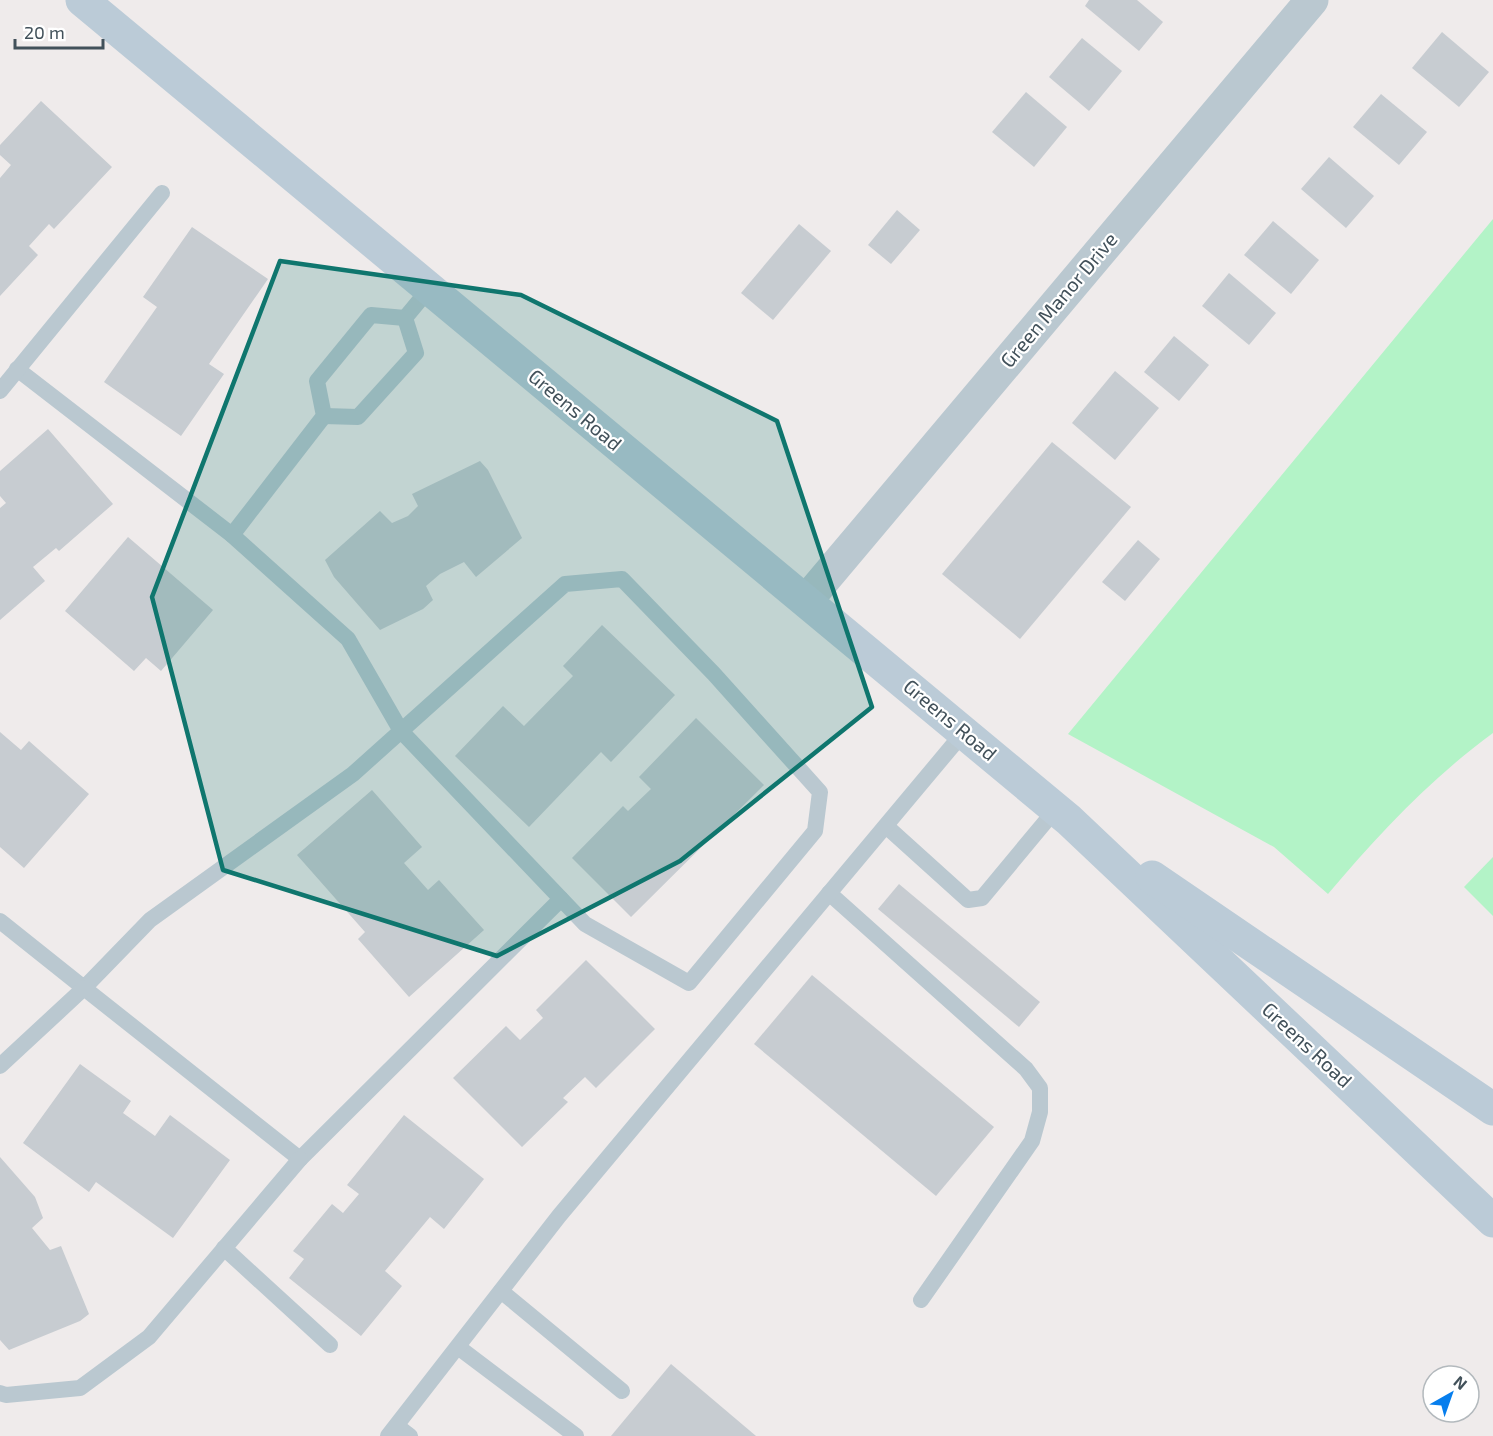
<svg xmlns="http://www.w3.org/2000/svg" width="1493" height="1436" font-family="'Exo 2',sans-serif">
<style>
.green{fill:#b3f3c7}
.building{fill:#c7ccd1}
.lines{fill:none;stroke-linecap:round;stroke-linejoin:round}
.lane{stroke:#bac8d0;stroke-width:16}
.street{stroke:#bac8d0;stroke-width:33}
.secondary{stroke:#bbcbd7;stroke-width:33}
.marked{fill:#0f766e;fill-opacity:0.2;stroke:#0f766e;stroke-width:4.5;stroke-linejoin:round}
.labels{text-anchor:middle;stroke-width:4.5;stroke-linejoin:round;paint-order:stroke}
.street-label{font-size:20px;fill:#42515a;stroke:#fff}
</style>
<rect width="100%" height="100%" fill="#efebeb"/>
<g class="green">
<path d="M1493,219v514c-63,46 -115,102 -165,161l-54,-47 -206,-113z"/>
<path d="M1493,857v59l-29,-29z"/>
</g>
<g class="building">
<path d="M1089,0h48l26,22 -24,29 -54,-45z"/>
<path d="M1442,32l47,40 -30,35 -47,-39z"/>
<path d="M1082,38l40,33 -33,40 -40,-34z"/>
<path d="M1026,92l41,35 -33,40 -42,-35z"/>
<path d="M1381,94l46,38 -28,33 -46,-38z"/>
<path d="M41,101l71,66 -58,62 -5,-5 -20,22 9,9 -38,41v-118l11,-13 -11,-10v-10z"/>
<path d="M1329,157l45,39 -28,32 -45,-39z"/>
<path d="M897,210l23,20 -29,34 -23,-19z"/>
<path d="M1273,221l46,39 -28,34 -47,-39z"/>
<path d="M799,224l32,27 -58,69 -32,-27z"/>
<path d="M192,227l76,52 -59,85 15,10 -43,62 -77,-54 53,-75 -14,-10z"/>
<path d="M1229,273l47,40 -27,32 -47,-39z"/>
<path d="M1174,336l35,29 -30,36 -35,-29z"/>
<path d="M1115,371l44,37 -44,52 -43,-37z"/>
<path d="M48,429l65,75 -54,47 -3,-3 -23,19 12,14 -45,39v-112l6,-5 -6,-7v-25z"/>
<path d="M1052,442l79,65 -111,132 -78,-65z"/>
<path d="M480,461l8,9 34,68 -46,39 -12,-15 -24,12 -14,12 7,14 -10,9 -43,21 -46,-53 -9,-17 55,-49 12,12 16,-7 10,-10 -6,-12z"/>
<path d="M128,537l85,73 -52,61 -15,-13 -12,13 -69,-60z"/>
<path d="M1138,540l22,19 -35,42 -23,-19z"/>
<path d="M602,625l73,70 -64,67 -10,-10 -72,75 -74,-71 48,-50 21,20 49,-50 -10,-10z"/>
<path d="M696,718l68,67 -133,132 -59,-59 51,-52 5,5 23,-22 -12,-12z"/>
<path d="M0,732l21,18 8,-9 60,53 -65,74 -24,-21z"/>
<path d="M372,790l50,57 -18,16 24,27 11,-10 45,50 -75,67 -51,-58 7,-7 -68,-77z"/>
<path d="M899,884l141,118 -21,25 -141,-118z"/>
<path d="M586,960l69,69 -59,59 -11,-11 -22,21 5,4 -46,45 -69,-69 53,-52 14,14 23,-22 -7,-8z"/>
<path d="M812,975l182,152 -58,69 -182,-152z"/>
<path d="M80,1064l51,37 -8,12 32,23 15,-21 60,45 -57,78 -77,-56 -7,10 -66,-49z"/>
<path d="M404,1115l80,64 -40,50 -14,-12 -45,54 17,15 -41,50 -72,-58 15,-19 -11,-8 39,-47 11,9 16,-19 -12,-9z"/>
<path d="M0,1157l35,40 8,21 -11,10 18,22 11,-4 28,68 -9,7 -71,29 -9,-10z"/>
<path d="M671,1364l85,72h-145z"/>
</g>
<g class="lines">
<g class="lane">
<path d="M405,318l24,-29"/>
<path d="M17,369l215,166 92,-119 -7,-35 54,-66 34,3"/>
<path d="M0,391l162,-198"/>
<path d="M324,416l34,1 58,-64 -11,-35"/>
<path d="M886,826l82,74 14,-2 74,-89"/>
<path d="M829,893l197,176 14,19v24l-8,29 -111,159"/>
<path d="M0,921l84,67 66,-68 203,-146 212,-190 57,-5 92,95 106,118 -5,39 -126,152 -104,-59 -184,-193 -53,-92 -116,-104"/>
<path d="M0,1066l84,-78 216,171 261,-260"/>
<path d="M224,1248l106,97"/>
<path d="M501,1291l121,100"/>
<path d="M458,1347l118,89"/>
<path d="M0,1393l6,2 74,-7 69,-51 151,-178"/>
<path d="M397,1426l13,10"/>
<path d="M388,1436l171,-220 405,-484"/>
</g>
<path class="street" d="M806,601l506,-601"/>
<g class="secondary">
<path d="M82,0l987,820 424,401"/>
<path d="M1152,877l341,232"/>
</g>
</g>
<path class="marked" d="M280,261l241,34 256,126 95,286 -192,154 -183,95 -274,-86 -71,-273z"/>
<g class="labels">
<g class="street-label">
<text transform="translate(1059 300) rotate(-50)" y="7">Green Manor Drive</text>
<text transform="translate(575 410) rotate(40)" y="7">Greens Road</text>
<text transform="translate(950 720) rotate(40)" y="7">Greens Road</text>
<text transform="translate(1307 1045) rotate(43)" y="7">Greens Road</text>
</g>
</g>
<g transform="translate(1451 1394) rotate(40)"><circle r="28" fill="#ffffff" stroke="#b3b9bd" stroke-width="1.5"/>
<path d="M0-4.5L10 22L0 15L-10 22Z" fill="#077eed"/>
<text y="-9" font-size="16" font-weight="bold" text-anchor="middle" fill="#42515a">N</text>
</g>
<path d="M15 39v9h88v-9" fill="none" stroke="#42515a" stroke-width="3"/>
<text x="24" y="39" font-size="18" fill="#42515a" stroke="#ffffff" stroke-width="4.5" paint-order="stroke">20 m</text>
</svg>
